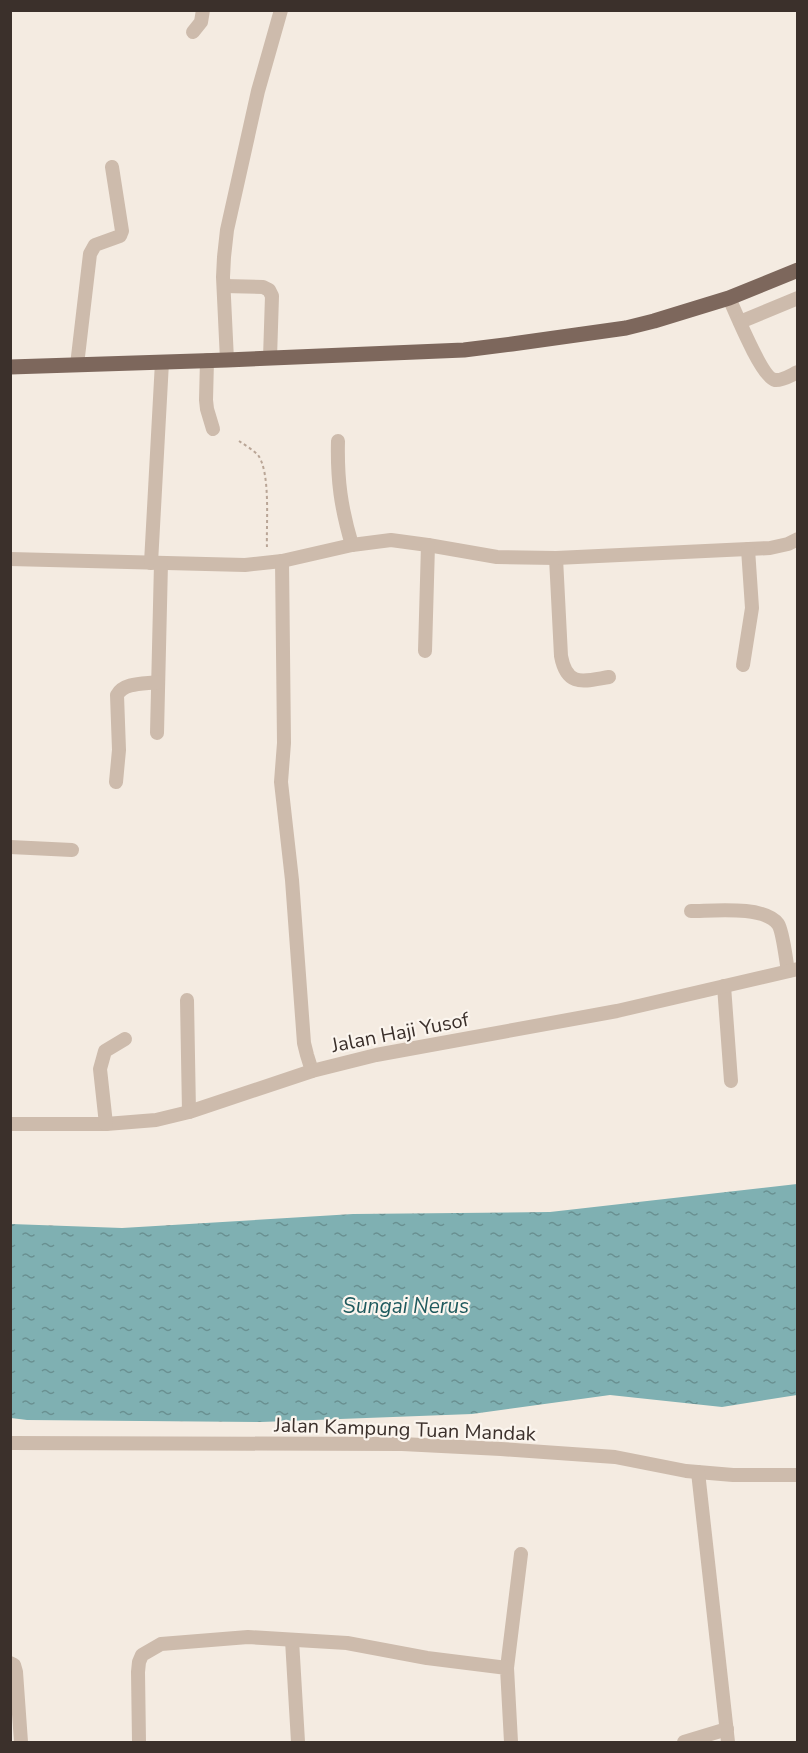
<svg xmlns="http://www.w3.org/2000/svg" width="808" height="1753" font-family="'Nunito Sans',sans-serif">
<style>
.water{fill:url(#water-ripples)}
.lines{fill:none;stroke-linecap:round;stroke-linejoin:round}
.path{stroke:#b9a596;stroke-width:2;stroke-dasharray:3 3;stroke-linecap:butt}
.minor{stroke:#cdbbac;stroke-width:14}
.major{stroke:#7d675c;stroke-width:15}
.labels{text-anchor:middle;stroke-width:4.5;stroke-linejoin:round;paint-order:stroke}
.street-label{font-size:20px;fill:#3b302b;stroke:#fbf5ee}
.water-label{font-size:21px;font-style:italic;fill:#1f5a5e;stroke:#fbf5ee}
</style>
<defs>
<pattern id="water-ripples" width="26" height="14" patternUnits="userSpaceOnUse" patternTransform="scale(1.5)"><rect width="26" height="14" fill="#7fb0b2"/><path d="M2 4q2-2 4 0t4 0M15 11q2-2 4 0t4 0" fill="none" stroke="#699091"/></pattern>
</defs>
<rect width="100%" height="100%" fill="#f4ebe1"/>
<path class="water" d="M797,1184v211l-75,12 -112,-12 -138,19 -211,8 -234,-2 -16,-2v-194l111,4 231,-14 197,-2z"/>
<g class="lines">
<path class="path" d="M239,441c6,4 14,9 19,14 13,18 8,71 9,93"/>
<g class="minor">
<path d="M193,32l8,-10 2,-12"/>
<path d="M224,286l39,1 6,3 3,6 -2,62"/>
<path d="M729,298c6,13 33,80 46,82 7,1 16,-5 23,-8"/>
<path d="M740,322l58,-24"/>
<path d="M207,360l-1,40 1,9 6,20"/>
<path d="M227,360l-4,-83 1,-20 3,-27 31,-139 23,-81"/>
<path d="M77,365l13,-111 5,-9 25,-9 2,-5 -10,-64"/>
<path d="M338,441c-1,39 3,67 14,104"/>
<path d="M556,558l5,98c6,32 23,25 48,21"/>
<path d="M10,559l235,6 37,-4 70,-16 39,-5 37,5 69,12 59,1 214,-10 18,-4 10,-5"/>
<path d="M282,561l2,182 -3,39 11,98 12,163 3,12 5,16"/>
<path d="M151,563l11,-201"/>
<path d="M425,651l3,-106"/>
<path d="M743,665l9,-57 -4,-59"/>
<path d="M157,733l4,-170"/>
<path d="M116,782l3,-32 -2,-55c7,-13 28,-11 41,-13"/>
<path d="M10,847l62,3"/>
<path d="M691,911c21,0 73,-6 87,13 5,7 8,37 10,47"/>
<path d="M724,986l7,95"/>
<path d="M187,1000l2,112"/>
<path d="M10,1124h96l50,-4 33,-8 123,-41 64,-16 241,-44 181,-42"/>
<path d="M106,1124l-6,-55 5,-18 20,-12"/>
<path d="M10,1443l392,1 99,5 114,8 71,14 47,4h65"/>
<path d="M698,1472l30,270"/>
<path d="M292,1640l6,102"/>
<path d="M10,1663l4,2 2,7 5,70"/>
<path d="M507,1668l14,-114"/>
<path d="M139,1742l-1,-70 1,-10 3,-7 19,-11 87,-7 99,6 80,15 80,10 4,74"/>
<path d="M684,1742l43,-13"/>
</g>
<path class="major" d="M10,367l217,-7 237,-10 48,-6 114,-16 28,-7 75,-23 69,-28"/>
</g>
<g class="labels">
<g class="street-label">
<text transform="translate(400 1032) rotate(-11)" y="7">Jalan Haji Yusof</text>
<text transform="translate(405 1429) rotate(2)" y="7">Jalan Kampung Tuan Mandak</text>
</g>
<g class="water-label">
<text x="406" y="1313">Sungai Nerus</text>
</g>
</g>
<rect width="808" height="1753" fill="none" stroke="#3b302b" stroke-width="24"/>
</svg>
